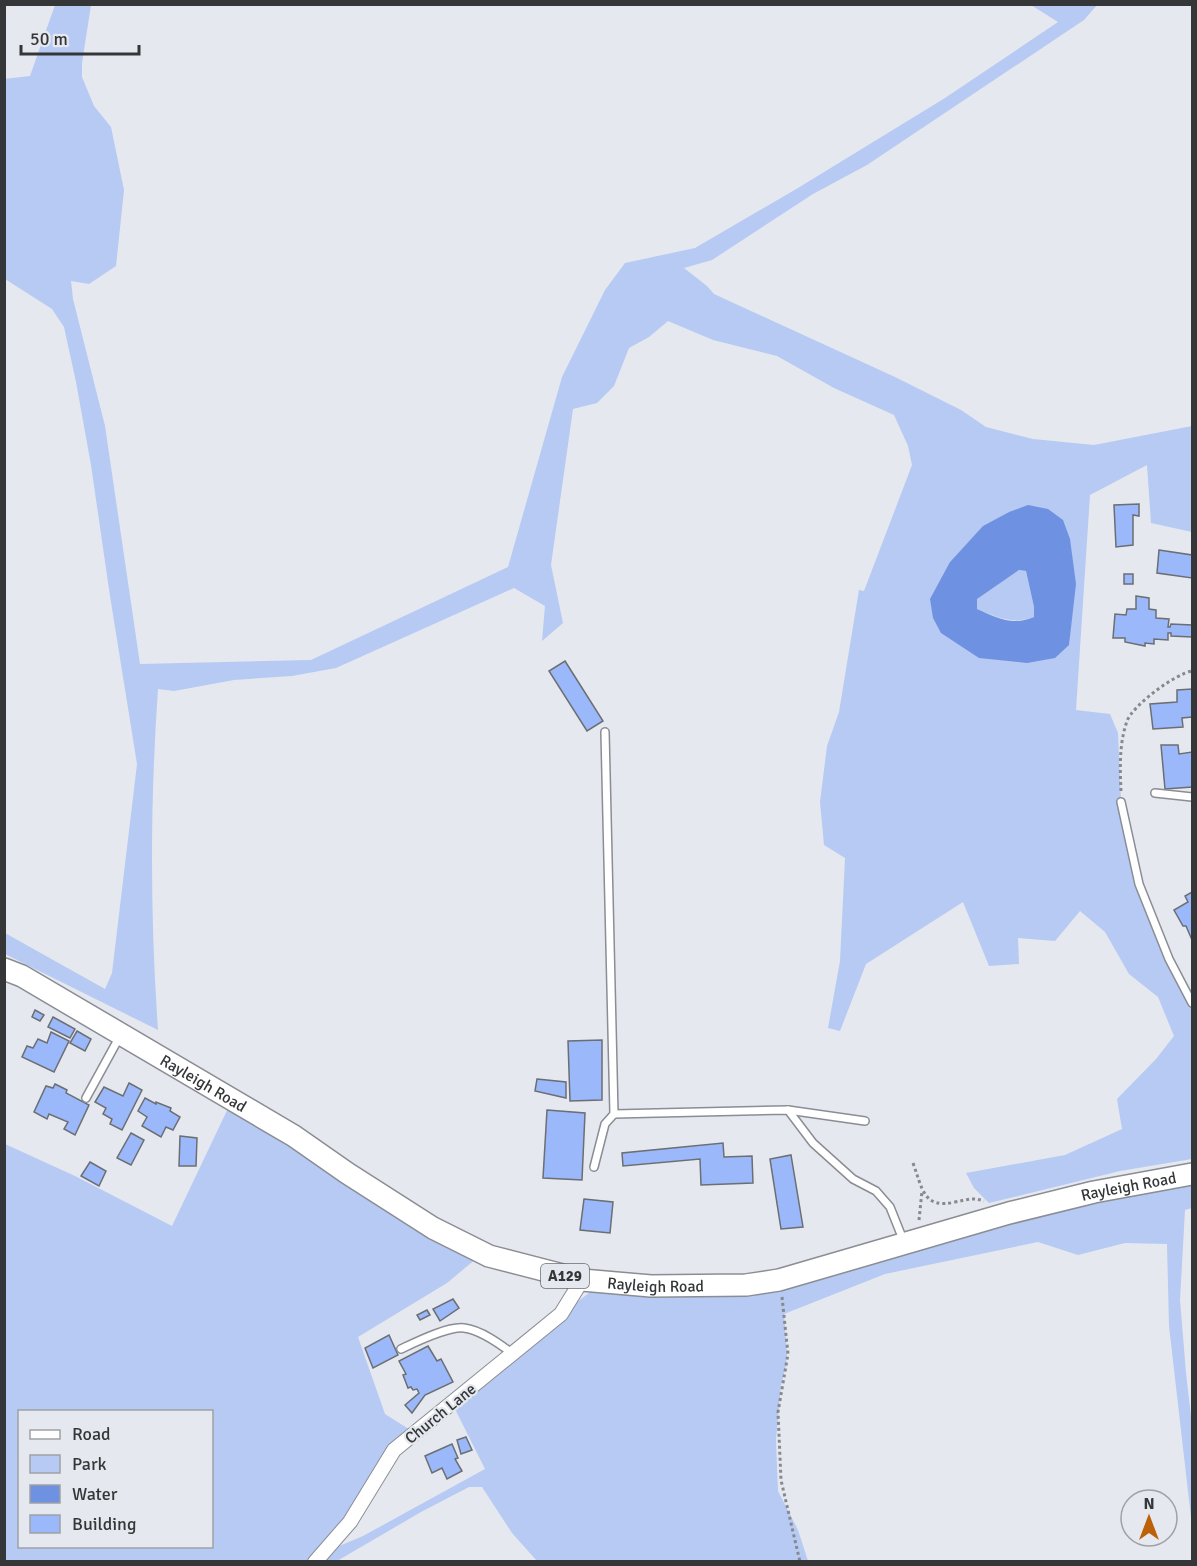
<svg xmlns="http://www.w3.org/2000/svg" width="1197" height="1566" font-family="Signika,sans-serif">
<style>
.green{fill:#b6caf4;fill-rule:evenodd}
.water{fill:#6e91e1;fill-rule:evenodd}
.building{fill:#9ab8fa;stroke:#6b6e73;stroke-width:1.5}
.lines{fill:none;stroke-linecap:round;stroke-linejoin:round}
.service-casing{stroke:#8a8d93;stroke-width:10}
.minor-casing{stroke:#8a8d93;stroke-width:16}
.primary-casing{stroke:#8a8d93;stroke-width:24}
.path{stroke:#87898d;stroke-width:3;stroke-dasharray:3 3;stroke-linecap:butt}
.service{stroke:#fff;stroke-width:7}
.minor{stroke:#fff;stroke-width:14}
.primary{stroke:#fff;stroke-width:21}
.labels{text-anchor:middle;stroke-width:4.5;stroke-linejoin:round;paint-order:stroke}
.shield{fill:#e5e8ee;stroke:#6a6b6f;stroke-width:1.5}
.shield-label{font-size:15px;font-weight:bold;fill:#353638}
.street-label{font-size:16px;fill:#353638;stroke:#e5e8ee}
</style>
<rect width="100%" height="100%" fill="#e5e8ee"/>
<g class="green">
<path d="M55,5h36l-9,58v14l12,29 17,21 13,63 -8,76 -27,18 -18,-3 2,18 32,127 35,238 171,-4 197,-93 54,-190 43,-87 20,-27 70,-15 103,-60 147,-90 113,-76 -27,-17h66l-13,15 -217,145 -54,29 -101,66 -28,8 23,18 7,8 181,83 66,33 25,17 47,12 61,6 98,-19v106l-41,-9 -4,-58 -57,30 -14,215 34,4 8,19 3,69 18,82 30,75 23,44v156l-72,12 -131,32 -15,-15 -8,-15 99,-18 57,-26 -5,-30 39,-40 18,-23 -16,-39 -29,-23 -24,-42 -25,-21 -25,30 -37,-3 1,26 -30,2 -26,-64 -97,62 -26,67 -12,-3 12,-67 5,-103 -21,-13 -4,-43 7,-56 12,-34 20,-122 5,1 48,-126 -4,-19 -14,-31 -60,-27 -57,-32 -64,-16 -45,-19 -19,16 -20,11 -15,38 -17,17 -24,6 -22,156 12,58 -21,18 3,-35 -31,-18 -178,80 -44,8 -58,4 -60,11 -16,-2c-8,114 -8,227 0,341l-153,-76v-21l100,56 7,-16 25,-209 -27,-168 -19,-131 -15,-83 -12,-55 -12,-18 -47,-30 -1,-200 26,-3zM1009,512l61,118 -1,15 -136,-27 17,-56 34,-36z"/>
<path d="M1019,570l7,1 8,36v10c-22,8 -37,0 -58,-8v-10z"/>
<path d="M232,1100l251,153 -36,30 -89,54 27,77 30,19 -90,119 38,-16 122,-67 -33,-66 109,-89 32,-24 153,-5 446,-111v34l-7,2 -5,90 6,73 6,52v101l-23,-200 -2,-82 -42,-1 -47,12 -40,-13 -153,32 -101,40 3,40 -1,11 -5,20 -5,55 2,51 20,39 10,31h-271l-25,-28 -30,-46h-13l-48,25 -84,49 -332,1v-418l70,32 97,50zM20,1412h192v134h-192z"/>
</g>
<path class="water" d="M1028,505l20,4 15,11 7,19 6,45 -7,61 -14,13 -28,5 -48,-5 -38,-25 -8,-15 -3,-19 20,-37 33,-36 26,-14zM1019,570l7,1 8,36v10c-22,9 -37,1 -57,-8v-10z"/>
<g class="building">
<path d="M1139,504v12l-6,-1v30l-17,2 -2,-42z"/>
<path d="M1159,550l33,5v23l-35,-5z"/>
<rect x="1124" y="574" width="9" height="10"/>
<path d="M1136,596l13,2v11l7,1v8l13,1 -1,8h2l1,-3 21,1v12l-21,-1v-3h-3v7l-14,-1v5l-9,-1v3l-20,-4v-4h-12l2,-24 11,1 1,-6h9z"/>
<path d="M565,661l38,60 -16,10 -38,-60z"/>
<path d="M1192,689v28l-10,1 1,9 -30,2 -3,-25 27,-2v-12z"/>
<path d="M1161,745h17l1,9 13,-2v35l-27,2z"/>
<path d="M1192,892v48l-6,-14h-3l-9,-16 14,-8 -3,-6z"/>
<path d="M35,1010l9,5 -4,6 -8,-4z"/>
<path d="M53,1017l22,12 -5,9 -22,-11z"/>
<path d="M77,1031l14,8 -6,12 -15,-8z"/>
<path d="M51,1032l18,9 -15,31 -32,-15 5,-11 6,2 5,-9 9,4z"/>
<path d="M602,1040v60l-32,1 -2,-60z"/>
<path d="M537,1079l29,3v16l-31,-7z"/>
<path d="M129,1083l13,7 -20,40 -12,-6 2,-5 -9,-5 3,-6 -11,-6 9,-15 19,9z"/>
<path d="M55,1084l12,6 -1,3 23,12 -14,30 -11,-6 4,-7 -19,-8 -2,5 -13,-7 12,-26 7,2z"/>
<path d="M145,1098l11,6v-2l15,6 -1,3 10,6 -7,13 -7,-3 -5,10 -19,-11 5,-9 -9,-6z"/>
<path d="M547,1110l38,3 -3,67 -39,-2z"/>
<path d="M131,1133l13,7 -13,25 -14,-7z"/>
<path d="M180,1136l17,2 -1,28h-17z"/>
<path d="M723,1143l1,14 28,-1 1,27 -52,2 -1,-26 -77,7 -1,-13z"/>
<path d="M791,1155l12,72 -22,2 -11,-70z"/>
<path d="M90,1162l16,9 -7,15 -18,-10z"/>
<path d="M584,1199l29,3 -3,31 -30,-3z"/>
<path d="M453,1299l6,9 -19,13 -7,-12z"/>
<path d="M427,1310l3,5 -10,5 -3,-5z"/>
<path d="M389,1335l9,20 -25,13 -8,-20z"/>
<path d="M428,1346l9,15 4,-2 12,23 -28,13 -13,18 -7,-8 14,-12 -2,-4 -4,1 -2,-3 -3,1 -5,-13 3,-1 -7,-13z"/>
<path d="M466,1437l6,13 -11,4 -4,-14z"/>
<path d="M452,1444l6,14 -3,1 7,12 -15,8 -5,-11 -10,5 -7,-17z"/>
</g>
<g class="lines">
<defs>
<g id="service">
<path d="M605,732l9,382 174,-4 25,33 40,36 23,12 14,16 14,35"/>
<path d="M1155,793l37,4"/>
<path d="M1121,802l18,82 30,75 23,44"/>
<path d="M86,1098l34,-62"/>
<path d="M788,1110l77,11"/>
<path d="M594,1167l11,-43 9,-10"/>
<path d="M401,1349c15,-7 47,-23 63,-21 17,2 36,16 49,26"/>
</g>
<path id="minor" d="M315,1562l35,-40 44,-72 167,-136 21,-34"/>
<g id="primary">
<path id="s1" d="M4,969l18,7 272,160 53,37 86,55 56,28 93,24 69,6 95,-1 33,-5 230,-67 85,-21 98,-18"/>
</g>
</defs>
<use href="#service" class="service-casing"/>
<use href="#minor" class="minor-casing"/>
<use href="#primary" class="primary-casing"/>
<g class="path">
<path d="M1121,791c-1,-23 -2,-47 6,-70 6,-16 48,-47 65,-50"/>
<path d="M913,1163c9,24 10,47 42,39 11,-2 18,-5 29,-1"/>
<path d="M919,1220l3,-29"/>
<path d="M782,1297l6,57 -10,58 3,68 19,82"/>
</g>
<use href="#service" class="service"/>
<use href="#minor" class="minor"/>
<use href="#primary" class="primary"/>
</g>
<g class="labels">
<rect class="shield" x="541" y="1264" width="48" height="24" rx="4.5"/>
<g class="shield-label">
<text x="565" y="1281">A129</text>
</g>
<g class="street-label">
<text dy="6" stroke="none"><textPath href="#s1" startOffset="230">Rayleigh Road</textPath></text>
<text dy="6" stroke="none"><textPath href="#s1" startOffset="1220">Rayleigh Road</textPath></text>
<text dy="6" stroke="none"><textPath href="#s1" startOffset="734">Rayleigh Road</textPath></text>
<text transform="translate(440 1413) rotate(-39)" y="6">Church Lane</text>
</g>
</g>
<rect width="1197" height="1566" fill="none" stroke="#353638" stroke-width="12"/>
<rect x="18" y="1410" width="195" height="138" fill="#e5e8ee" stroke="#9fa1a5" stroke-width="1.5"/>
<rect x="30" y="1430" width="30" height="9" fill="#ffffff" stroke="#9fa1a5" stroke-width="1.5"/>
<text x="72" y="1440" font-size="18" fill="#353638">Road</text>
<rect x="30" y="1455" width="30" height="18" fill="#b6caf4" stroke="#9fa1a5" stroke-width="1.5"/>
<text x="72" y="1470" font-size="18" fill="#353638">Park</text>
<rect x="30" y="1485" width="30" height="18" fill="#6e91e1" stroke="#9fa1a5" stroke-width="1.5"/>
<text x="72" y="1500" font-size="18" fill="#353638">Water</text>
<rect x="30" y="1515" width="30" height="18" fill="#9ab8fa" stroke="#9fa1a5" stroke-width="1.5"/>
<text x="72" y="1530" font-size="18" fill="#353638">Building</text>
<g transform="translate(1149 1518)"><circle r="28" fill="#e5e8ee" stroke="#9fa1a5" stroke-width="1.5"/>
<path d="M0-4.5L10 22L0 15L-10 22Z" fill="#bc6107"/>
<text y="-9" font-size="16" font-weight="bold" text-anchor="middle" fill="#353638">N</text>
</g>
<path d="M21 45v9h118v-9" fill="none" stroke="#353638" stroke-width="3"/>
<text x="30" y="45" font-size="18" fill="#353638" stroke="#e5e8ee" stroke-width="4.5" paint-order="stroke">50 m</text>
</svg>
